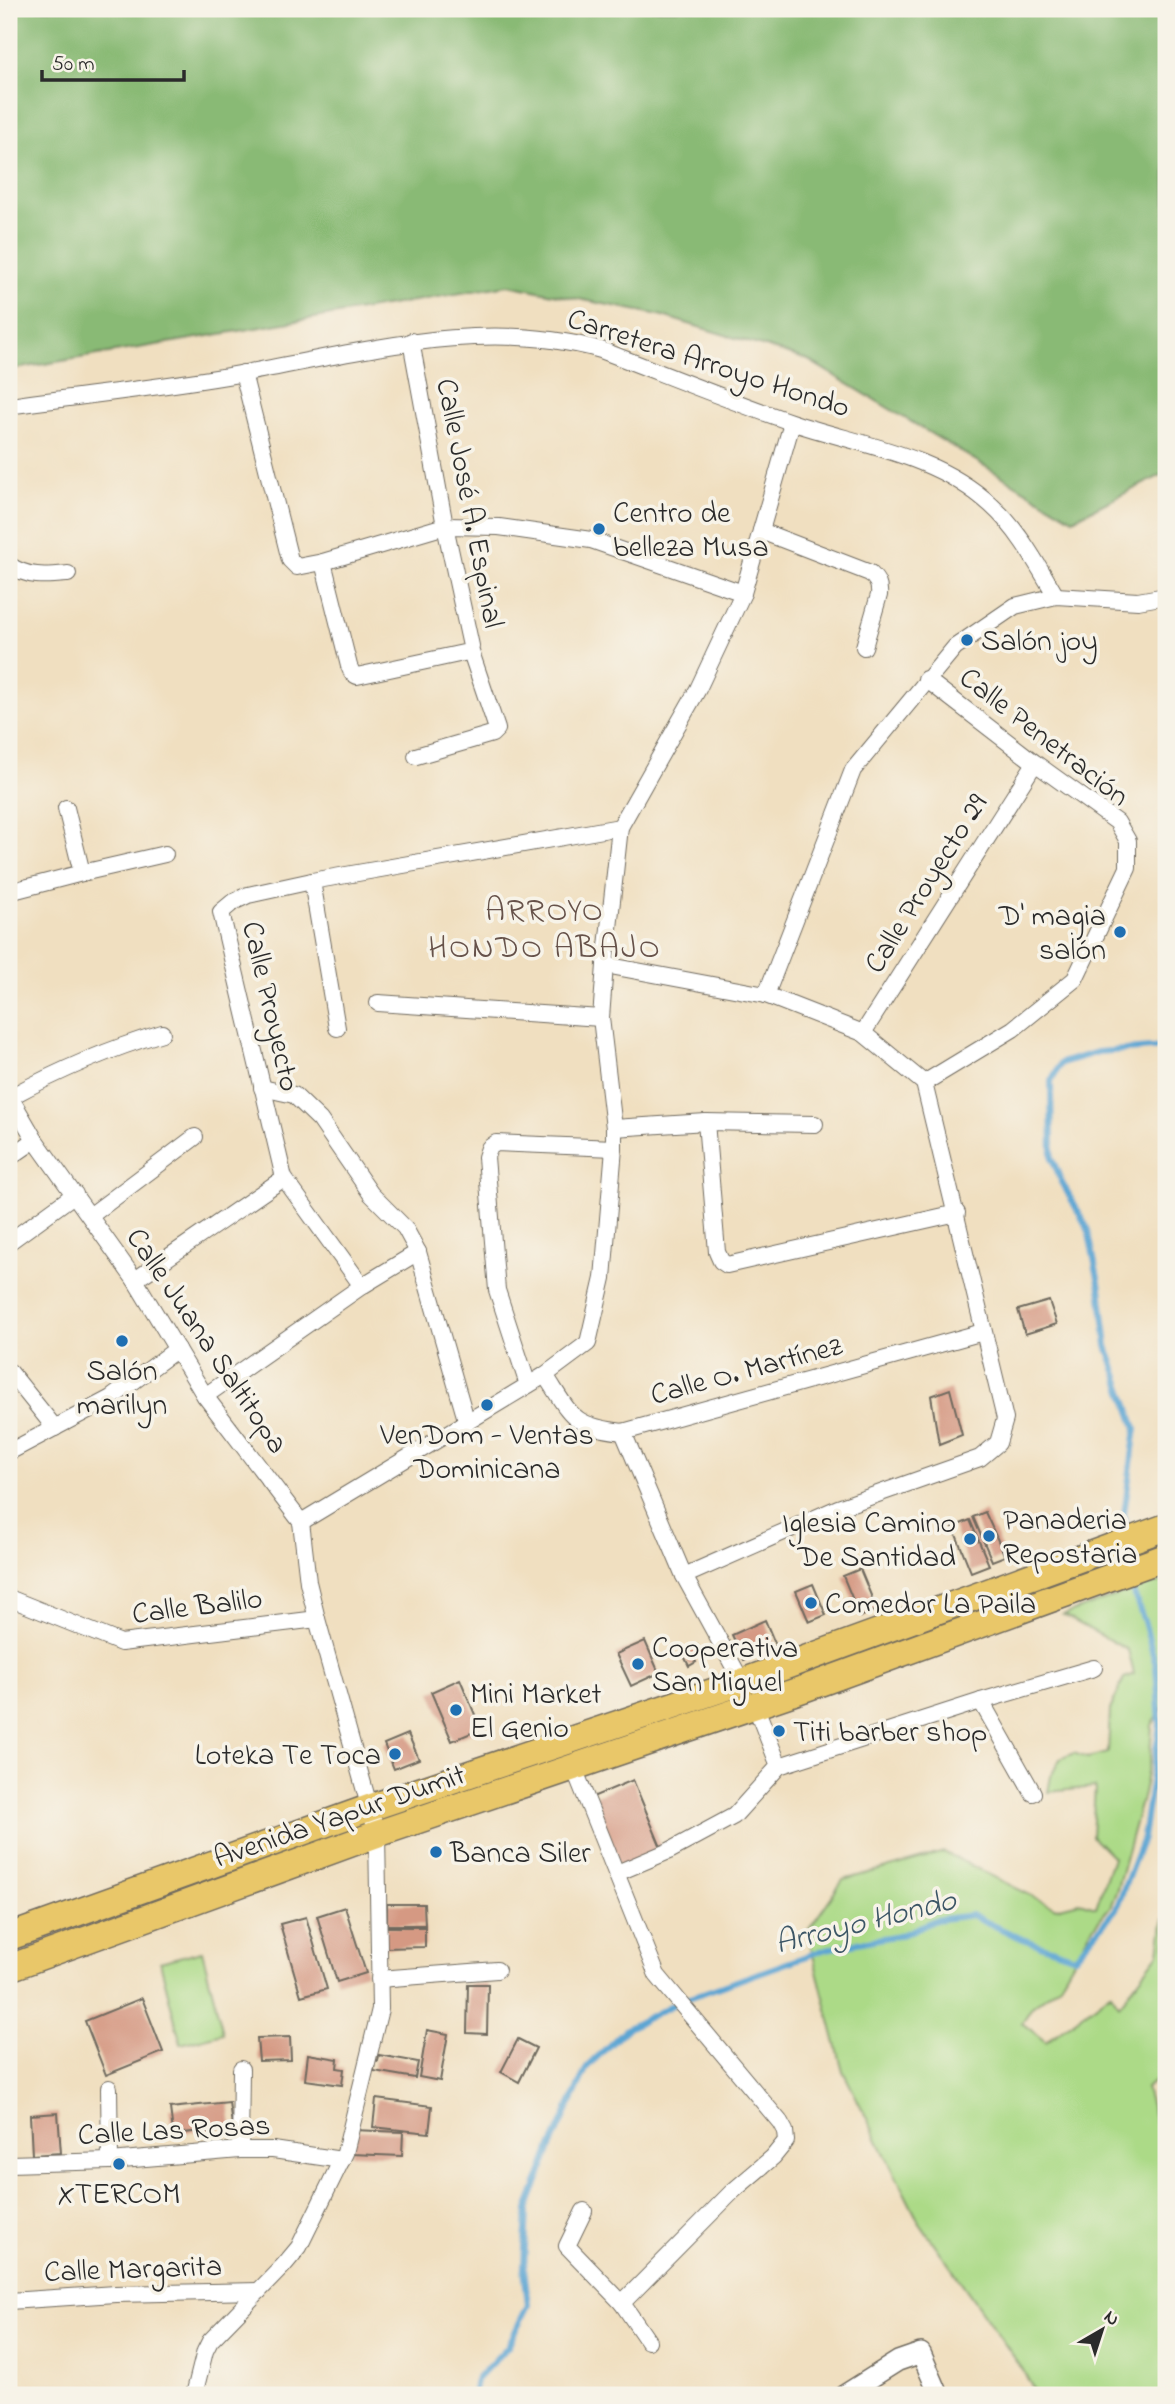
<svg xmlns="http://www.w3.org/2000/svg" width="1175" height="2404" font-family="'Indie Flower',sans-serif">
<style>
.green{fill:#acda87;stroke:#6c8259;stroke-width:2}
.forest{fill:#89ba74;stroke:#5a7250;stroke-width:2}
.lines{fill:none;stroke-linecap:round;stroke-linejoin:round}
.stream{stroke:#5ca5d3;stroke-width:6}
.building{fill:#d59983}
.minor-casing{stroke:#706a5f;stroke-width:18}
.tertiary-casing{stroke:#706a5f;stroke-width:22}
.primary-casing{stroke:#706a5f;stroke-width:29}
.minor{stroke:#fff;stroke-width:16}
.tertiary{stroke:#fff;stroke-width:19}
.primary{stroke:#e9c769;stroke-width:26}
.poi-dot{fill:#1f6fb2;stroke:#f7f3e8;stroke-width:2.5}
.labels{text-anchor:middle;stroke-width:7;stroke-linejoin:round;paint-order:stroke}
.street-label{font-size:30px;fill:#2b2b2b;stroke:#f7f3e8}
.poi-label{font-size:30px;fill:#2b2b2b;stroke:#f7f3e8;text-anchor:start}
.neighbourhood-label{font-size:32px;letter-spacing:2px;fill:#66524a;stroke:#f7f3e8}
.water-label{font-size:32px;font-style:italic;fill:#3c5666;stroke:#f7f3e8}
</style>
<rect width="100%" height="100%" fill="#f7f3e8"/>
<filter id="ink" filterUnits="userSpaceOnUse"><feTurbulence type="fractalNoise" baseFrequency=".0143" numOctaves="2"/><feDisplacementMap in="SourceGraphic" scale="14" xChannelSelector="R" yChannelSelector="G"/><feConvolveMatrix kernelMatrix="1 2 1 2 8 2 1 2 1" color-interpolation-filters="sRGB"/></filter>
<filter id="wash" filterUnits="userSpaceOnUse"><feTurbulence type="fractalNoise" baseFrequency=".00686" numOctaves="4" result="noise"/><feDisplacementMap in="SourceGraphic" scale="28" xChannelSelector="R" yChannelSelector="G"/><feGaussianBlur stdDeviation="1.57" result="paint"/><feColorMatrix in="noise" values="0 0 0 0 0 0 0 0 0 0 0 0 0 0 0 0 0 1.4 0 .05"/><feComposite in="paint" operator="in"/></filter>
<g filter="url(#wash)">
<rect width="100%" height="100%" fill="#f0dfc0"/>
<g class="green">
<path d="M1166,1581v124l-14,20 -2,32 -7,37 -27,98 -6,15 -17,20 -34,59 -27,21 -10,16 24,19 65,-49 8,12 40,-52 4,-30 3,-7v157l-20,15 20,72v235h-130l-13,-25 -104,-148 -76,-151 -36,-139 36,-52 101,-28 112,56 23,-6 17,5 17,-50 -21,-21 3,-49 -47,5 3,-16 9,-17 14,-6 13,5 21,-5 2,-43 14,-32 10,-4 -6,-24 -65,-35 81,-29z"/>
<path d="M202,1951l21,82 -42,11 -21,-82z"/>
</g>
<path class="forest" d="M9,9h1157v464l-93,46 -265,-159 -149,-45 -151,-30 -499,85z"/>
<g class="lines">
<g class="stream">
<path d="M1126,1534l-2,-20 12,-86 -29,-82 -7,-58 -12,-59 -26,-46 -10,-25 -1,-77 10,-18 37,-11 68,-5"/>
<path d="M473,2395l3,-15 32,-34 20,-41 -4,-38 3,-57 24,-63 36,-80 39,-38 54,-28 146,-52 78,-15 31,-14 37,-5 50,24 53,18 41,-48 27,-71 17,-114 -4,-58 -12,-45 -11,-29 -2,-16"/>
</g>
</g>
<g id="blocks">
<g class="building">
<path d="M1049,1301l8,23 -32,10 -7,-24z"/>
<path d="M950,1389l12,46 -23,9 -8,-48z"/>
<path d="M985,1512l20,44 -13,5 -19,-44z"/>
<path d="M970,1520l19,45 -18,7 -18,-45z"/>
<path d="M860,1569l17,41 -17,7 -17,-41z"/>
<path d="M813,1584l13,31 -17,7 -13,-31z"/>
<path d="M765,1620l11,26 -32,14 -12,-25z"/>
<path d="M645,1641l14,32 -28,13 -15,-32z"/>
<path d="M697,1645l4,7 -8,4 3,6 -7,4 -7,-14z"/>
<path d="M460,1679l21,50 -29,12 -21,-49z"/>
<path d="M408,1734l11,25 -25,10 -10,-25z"/>
<path d="M633,1780l30,72 -43,17 -30,-71z"/>
<path d="M387,1904h37l1,21h-38z"/>
<path d="M345,1907l21,66 -29,9 -20,-66z"/>
<path d="M306,1917l21,72 -26,7 -21,-72z"/>
<path d="M384,1927h41v20l-41,1z"/>
<path d="M468,1984h20l-1,50 -20,-1z"/>
<path d="M142,1998l21,54 -57,23 -21,-54z"/>
<path d="M427,2030l21,4 -8,47 -21,-4z"/>
<path d="M290,2037l1,23 -32,1 -2,-23z"/>
<path d="M518,2039l18,9 -17,34 -18,-10z"/>
<path d="M308,2054l30,5 -1,9 7,1 -2,16 -37,-5z"/>
<path d="M379,2055l39,7 -3,16 -41,-7 1,-11 3,1z"/>
<path d="M376,2099l56,7 -3,27 -56,-6z"/>
<path d="M229,2102l3,24 -17,2 1,4 -9,1v-3l-30,4v-2h-4l-3,-24z"/>
<path d="M58,2113l3,40 -29,2 -2,-40z"/>
<path d="M352,2130l51,2 -1,24 -51,-2z"/>
</g>
</g>
</g>
<g filter="url(#ink)">
<use href="#blocks" fill-opacity="0" stroke="#706a5f" stroke-width="2"/>
<g class="lines">
<defs>
<g id="minor">
<path d="M243,373l47,187 7,7 26,-5 122,-36 54,1 92,13 152,53"/>
<path d="M9,406c78,-11 158,-19 236,-33 117,-21 238,-56 356,-23 63,24 126,50 190,72 68,23 145,32 200,83 28,25 46,59 65,91"/>
<path d="M761,531l109,42c7,7 10,12 9,22l-15,52"/>
<path d="M323,562l26,104 3,7 5,3 111,-24 3,-6 -26,-120 -34,-185"/>
<path d="M9,565c19,13 37,11 59,9"/>
<path d="M416,756l76,-22 5,-5 -27,-80"/>
<path d="M66,808l16,65"/>
<path d="M312,881l25,147"/>
<path d="M9,892l73,-19 83,-19"/>
<path d="M605,965l161,30 97,38 61,50"/>
<path d="M766,995l87,-225 102,-123 60,-41 41,-10 82,5 28,-5"/>
<path d="M378,1003l223,15"/>
<path d="M863,1033l172,-270"/>
<path d="M924,1083l89,-54 62,-50 53,-111v-27l-11,-19 -82,-59 -109,-84"/>
<path d="M262,1088l32,7 26,25 51,74 34,34 13,24 49,171"/>
<path d="M9,1095l26,45 100,140 70,116 96,126 7,60 9,37 60,215 3,175 -35,144 -46,94 -15,18 -74,76 -5,10 -11,44"/>
<path d="M10,1097c48,-26 99,-48 152,-64"/>
<path d="M706,1122l11,130 4,9 6,4 230,-52"/>
<path d="M614,1128l92,-6 109,2"/>
<path d="M9,1158l26,-18"/>
<path d="M90,1216l105,-79"/>
<path d="M9,1242l66,-48"/>
<path d="M135,1280l149,-102"/>
<path d="M362,1286l-78,-108 -63,-266 12,-10 15,-7 64,-14 308,-54"/>
<path d="M10,1372l45,56"/>
<path d="M545,1375c27,41 26,51 78,57l360,-100"/>
<path d="M528,1385l-31,-95 -11,-133 3,-9 7,-5 118,5"/>
<path d="M205,1396l157,-110 56,-34"/>
<path d="M623,1432l61,144 58,106"/>
<path d="M9,1452l102,-54 66,-49"/>
<path d="M301,1522l244,-147 43,-32 15,-65 11,-130v-20l-13,-110 4,-53 15,-138 78,-138 45,-96 49,-170"/>
<path d="M684,1576l154,-68 142,-50 18,-15 7,-24 -81,-336"/>
<path d="M9,1598l112,45 196,-24"/>
<path d="M981,1701l52,92"/>
<path d="M755,1705l24,61 202,-65 113,-33"/>
<path d="M574,1768l83,207 123,147 5,9 1,10 -13,16 -40,34 -111,112 26,38"/>
<path d="M617,1873l52,-22 65,-35 45,-50"/>
<path d="M379,1979l118,-9"/>
<path d="M109,2088l1,73"/>
<path d="M240,2150l1,-81"/>
<path d="M9,2164l101,-3 130,-11h33l69,10"/>
<path d="M584,2211l-17,35 55,57"/>
<path d="M9,2301l106,-7 144,-3"/>
</g>
<path id="tertiary" d="M844,2395l54,-34 23,-8 18,42"/>
<g id="primary">
<path d="M9,1937l360,-129 373,-126 424,-155"/>
<path d="M9,1968l368,-134 429,-146 360,-131"/>
</g>
</defs>
<use href="#minor" class="minor-casing"/>
<use href="#tertiary" class="tertiary-casing"/>
<use href="#primary" class="primary-casing"/>
<use href="#minor" class="minor"/>
<use href="#tertiary" class="tertiary"/>
<use href="#primary" class="primary"/>
</g>
</g>
<g class="poi-dot">
<circle cx="599" cy="529" r="7"/>
<circle cx="967" cy="640" r="7"/>
<circle cx="1120" cy="932" r="7"/>
<circle cx="122" cy="1341" r="7"/>
<circle cx="487" cy="1405" r="7"/>
<circle cx="989" cy="1536" r="7"/>
<circle cx="970" cy="1539" r="7"/>
<circle cx="811" cy="1603" r="7"/>
<circle cx="638" cy="1664" r="7"/>
<circle cx="456" cy="1710" r="7"/>
<circle cx="779" cy="1731" r="7"/>
<circle cx="395" cy="1754" r="7"/>
<circle cx="436" cy="1852" r="7"/>
<circle cx="119" cy="2164" r="7"/>
</g>
<g class="labels">
<g class="street-label">
<text transform="translate(709 362) rotate(18)" y="10">Carretera Arroyo Hondo</text>
<text transform="translate(471 503) rotate(79)" y="10">Calle José A. Espinal</text>
<text transform="translate(1045 736) rotate(38)" y="10">Calle Penetración</text>
<text transform="translate(925 883) rotate(-58)" y="10">Calle Proyecto 29</text>
<text transform="translate(272 1006) rotate(77)" y="10">Calle Proyecto</text>
<text transform="translate(208 1340) rotate(56)" y="10">Calle Juana Saltitopa</text>
<text transform="translate(746 1369) rotate(-15)" y="10">Calle O. Martínez</text>
<text transform="translate(197 1605) rotate(-7)" y="10">Calle Balilo</text>
<text transform="translate(339 1815) rotate(-19)" y="10">Avenida Yapur Dumit</text>
<text transform="translate(174 2129) rotate(-3)" y="10">Calle Las Rosas</text>
<text transform="translate(133 2268) rotate(-2)" y="10">Calle Margarita</text>
</g>
<g class="poi-label">
<text x="613" y="522">Centro de<tspan x="613" dy="34">belleza Musa</tspan></text>
<text x="981" y="650">Salón joy</text>
<text x="1106" y="925" text-anchor="end">D' magia<tspan x="1106" dy="34">salón</tspan></text>
<text x="122" y="1380" text-anchor="middle">Salón<tspan x="122" dy="34">marilyn</tspan></text>
<text x="487" y="1444" text-anchor="middle">VenDom - Ventas<tspan x="487" dy="34">Dominicana</tspan></text>
<text x="1003" y="1529">Panaderia<tspan x="1003" dy="34">Repostaria</tspan></text>
<text x="956" y="1532" text-anchor="end">Iglesia Camino<tspan x="956" dy="34">De Santidad</tspan></text>
<text x="825" y="1613">Comedor La Paila</text>
<text x="652" y="1657">Cooperativa<tspan x="652" dy="34">San Miguel</tspan></text>
<text x="470" y="1703">Mini Market<tspan x="470" dy="34">El Genio</tspan></text>
<text x="793" y="1741">Titi barber shop</text>
<text x="381" y="1764" text-anchor="end">Loteka Te Toca</text>
<text x="450" y="1862">Banca Siler</text>
<text x="119" y="2203" text-anchor="middle">XTERCOM</text>
</g>
<g class="neighbourhood-label">
<text x="545" y="920">ARROYO<tspan x="545" dy="37">HONDO ABAJO</tspan></text>
</g>
<g class="water-label">
<text transform="translate(865 1920) rotate(-14)" y="11">Arroyo Hondo</text>
</g>
</g>
<rect width="1175" height="2404" fill="none" stroke="#f7f3e8" stroke-width="35"/>
<g transform="translate(1102 2330) rotate(39)" stroke="#f7f3e8" stroke-width="5" paint-order="stroke">
<path d="M0-5L12 26L0 18L-12 26Z" fill="#2b2b2b"/>
<text y="-10" font-size="19" font-weight="bold" text-anchor="middle" fill="#2b2b2b">N</text>
</g>
<path d="M42 70v10h142v-10" fill="none" stroke="#2b2b2b" stroke-width="3.5"/>
<text x="52" y="70" font-size="21" fill="#2b2b2b" stroke="#f7f3e8" stroke-width="5" paint-order="stroke">50 m</text>
</svg>
